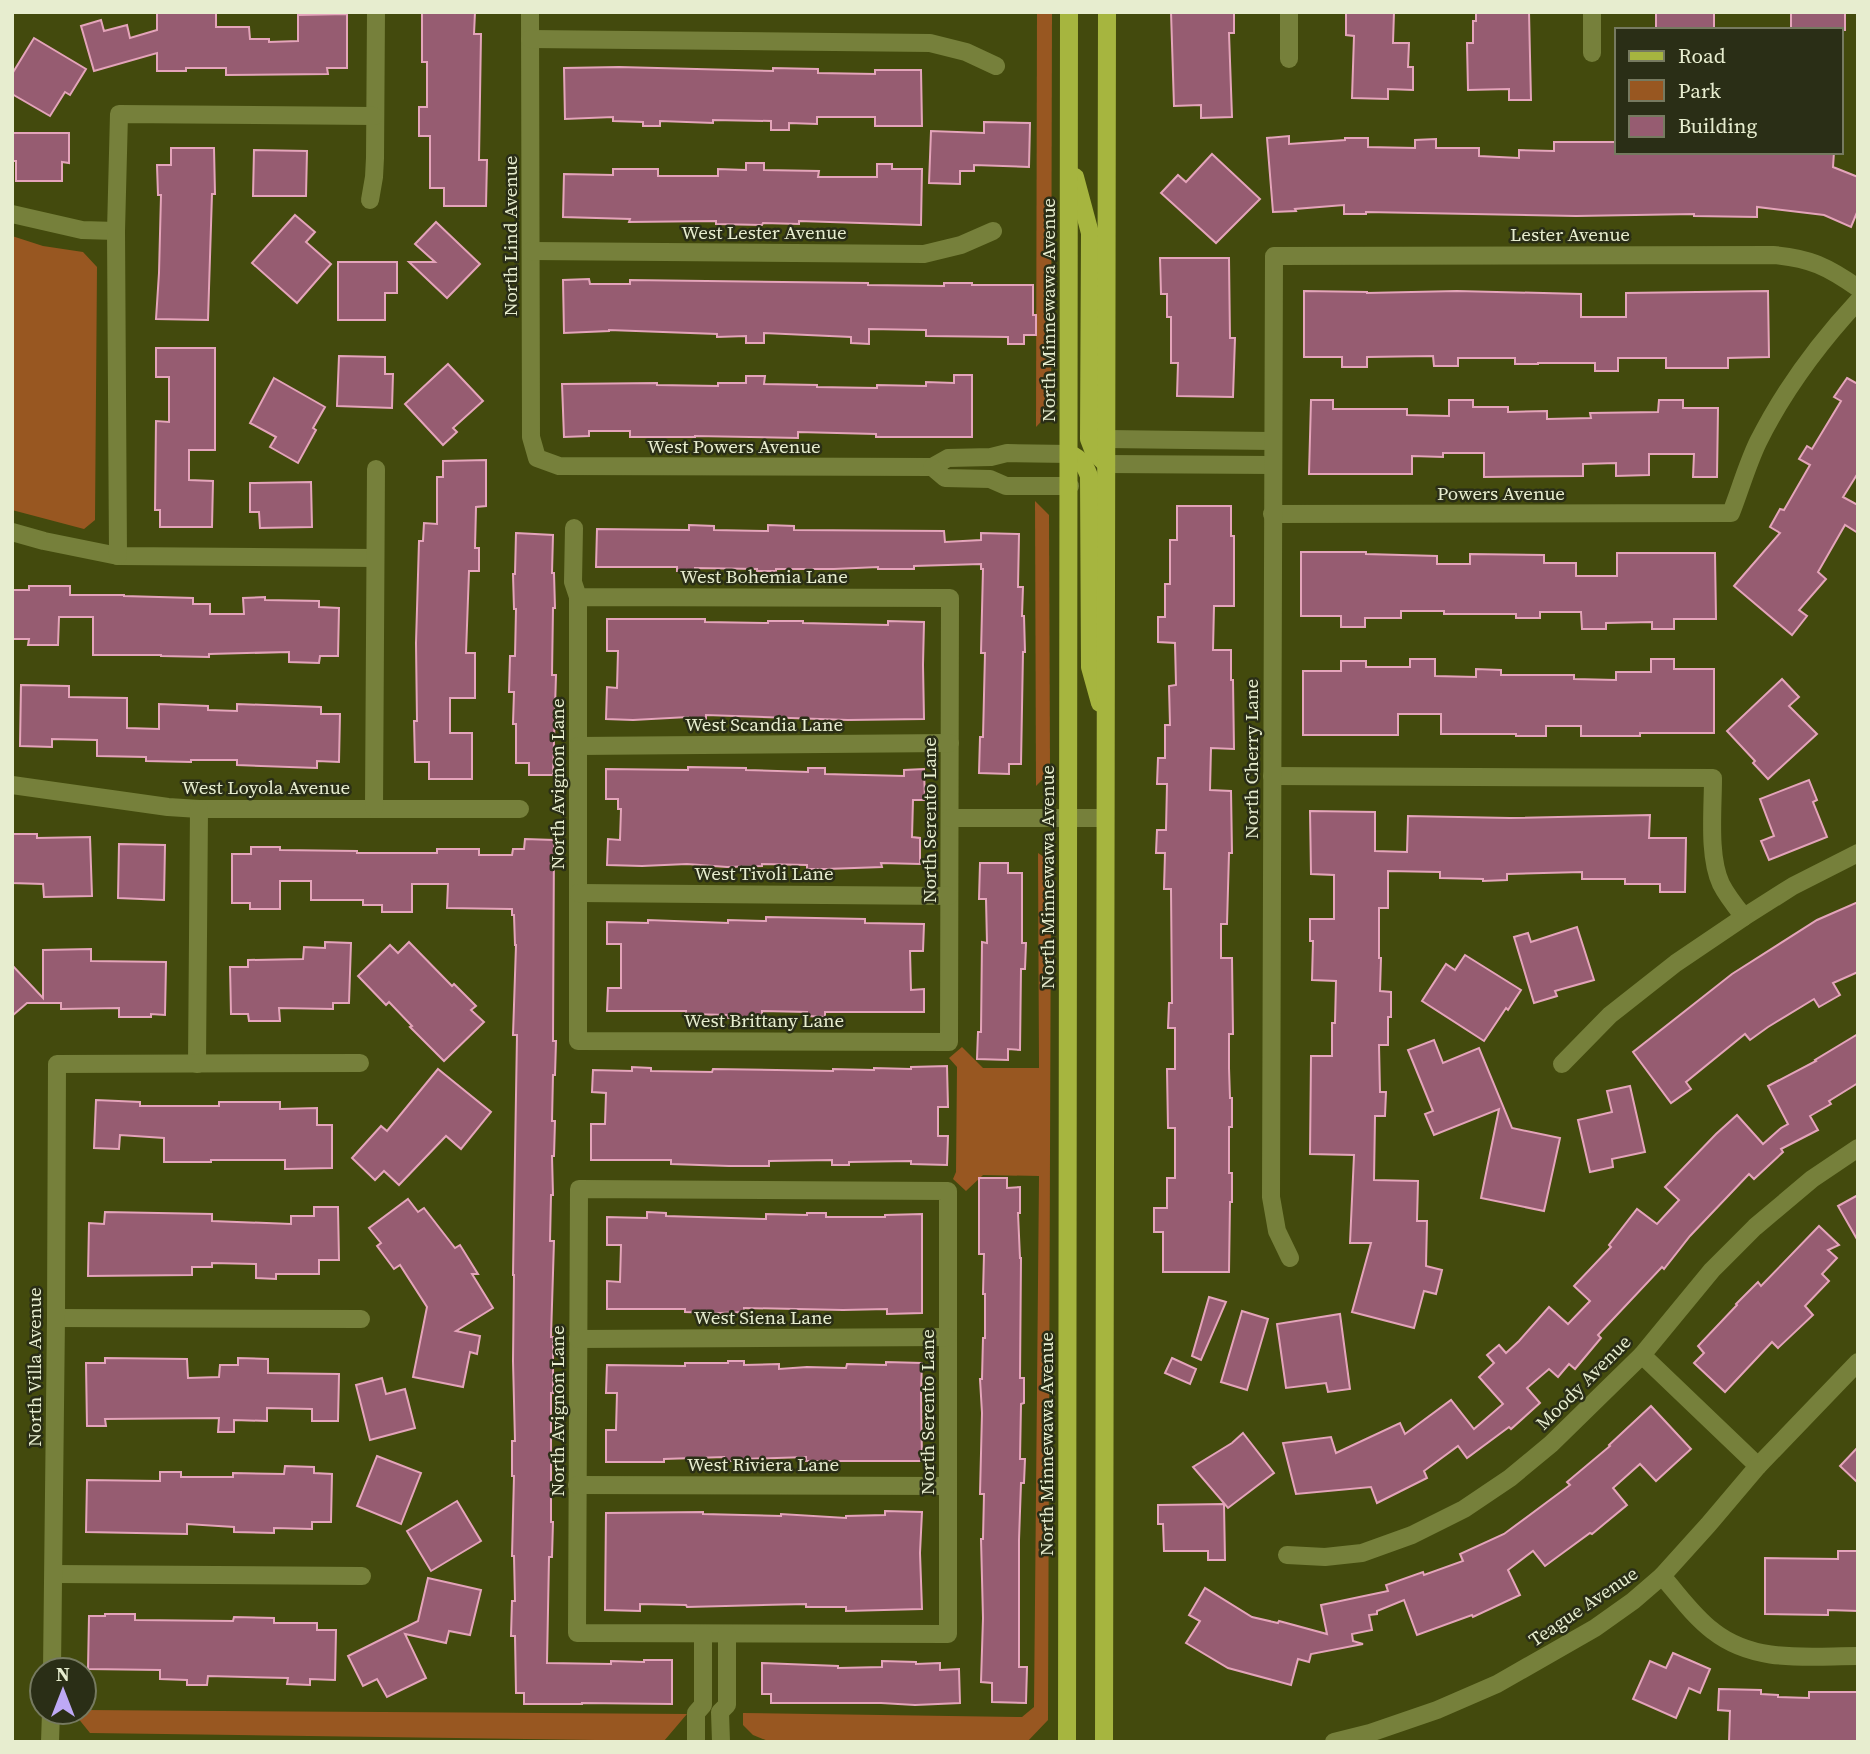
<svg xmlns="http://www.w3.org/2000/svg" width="1870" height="1754" font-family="'Source Serif 4',serif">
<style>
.green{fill:#985721}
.building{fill:#965c71;stroke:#e4a4ba;stroke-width:2}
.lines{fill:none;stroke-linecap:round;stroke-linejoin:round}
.minor{stroke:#76803b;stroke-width:18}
.major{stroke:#a6b53f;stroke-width:18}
.labels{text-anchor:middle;stroke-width:5;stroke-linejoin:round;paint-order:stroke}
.street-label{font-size:19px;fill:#e7edcf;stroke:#2a2e16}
</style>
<rect width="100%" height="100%" fill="#434a0d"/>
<g class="green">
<path d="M1037,12h15l-1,399 -15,16z"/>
<path d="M12,236l31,10 40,6 14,15 -2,253 -11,9 -72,-19z"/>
<path d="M1035,501l14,14 1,257 -14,14z"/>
<path d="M1038,853l6,4 7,17 -3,846 -21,22 -259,-1 -15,-6 -10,-10v-12l279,4 12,-10 5,-531 -56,-1 -17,16 -13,-12 3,-7 1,-105 -8,-9 13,-11 21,21h56z"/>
<path d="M84,1710l603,4 -23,27 -574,-8 -17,-21h11z"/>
</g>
<g class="building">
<path d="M157,12l59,1v14h33l1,12h19v3l29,-1v-26l49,-1v54h-20l1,6 -102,1v-7h-40v3h-29v-18l-63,18 -13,-45 20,-6 3,11 23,-6 3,13 27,-8z"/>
<path d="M422,12h53l-1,22h7l-2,126h8l-1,46h-42v-18h-14v-52h-11v-29h8v-45h-5z"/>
<path d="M1171,12h63v21h-5l3,84 -31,1v-13l-27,1z"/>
<path d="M1346,12h48l-1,31h16l-1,24h5v23l-25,-1v10l-36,-1 2,-62 -8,-1z"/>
<path d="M1476,12h53l2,88h-22v-11l-41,1 -1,-47h6v-22h3z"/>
<rect x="1656" y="12" width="58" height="18"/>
<rect x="1791" y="12" width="54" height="18"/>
<path d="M34,38l52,31 -16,26 -5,-3 -15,24 -38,-22v-20z"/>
<path d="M619,67l154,4v-3l45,1v4l57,1v-4h46l1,56h-47v-9h-58v7l-28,-1v7h-18v-9l-58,-1v3l-53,-2v5h-17v-4l-30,-1v-4l-48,2 -1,-51z"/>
<path d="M984,122l46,1 -1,44 -55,-2v6h-14v13l-31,-1 2,-52 53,2z"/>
<path d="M12,133h57v30l-7,-1v19h-46v-20h-4z"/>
<path d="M1289,136v8l56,-4v-2h23v9l47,1v-8l21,-1v9h43v8l40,2v-8l35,1v-9h62v10h218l-1,15 25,10v33l-7,17 -27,-12 -67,-8v10l-63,-1v-2l-118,2 -210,-4v2h-22v-9l-49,4 1,2 -23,1 -6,-74z"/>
<path d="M171,148h43l1,46h-3l-4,126 -52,-1 3,-46 2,-78h-3l-1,-30h14z"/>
<path d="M254,150l53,1 -1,45h-53z"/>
<path d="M1212,154l48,45 -44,44 -55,-50 17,-18 8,7z"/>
<path d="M746,163h18v7l55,1 -1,6h59v-13h15v5h30l-1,56 -122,-4v3l-36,-1 -1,2 -46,-1v-3l-87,1 1,-3 -67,-2 1,-43 49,1v-6h45v7h60v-7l28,1z"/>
<path d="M295,215l20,17 -9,10 25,22 -34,39 -45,-40z"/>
<path d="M436,222l44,42 -33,34 -38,-36h26l-20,-18z"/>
<path d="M1160,258h69l1,80h5l-2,59 -56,-1 1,-33h-7v-46h-4v-23h-6z"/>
<path d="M338,262h59v31h-12v27h-47z"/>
<path d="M589,279l1,5h40v-4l238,3v2l76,1v-3h28v2h61v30h3v20h-12v9h-16v-7l-82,-1v-6l-57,-1v15l-18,-1v-6l-87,-4v10h-18v-7l-29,1v-3l-108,-4v1l-45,2 -1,-53z"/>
<path d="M1304,291l63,1v1l90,-2 124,3v23h45v-24l142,-2 1,66 -41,1v10h-62v-10h-48v13h-23v-8h-57v1h-23v-6h-57v8h-24l-1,-10 -66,1v10h-25v-10h-38z"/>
<path d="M156,348h59v102h-26v30l24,1 -1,46h-52v-17h-5l1,-89 13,1v-45h-13z"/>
<path d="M339,356l46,1v17h8l-1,34 -55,-2z"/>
<path d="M448,364l35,37 -30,27 4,4 -14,13 -38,-41z"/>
<path d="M954,375h18v62h-96v-3l-78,-2v6l-103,-2v1h-65v-6h-41v5l-25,1 -2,-53 95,-1v2l61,1v-3h28v-7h19l-1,8 53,1v2l60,1v-3l49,1v-4l28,1z"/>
<path d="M274,378l51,29 -12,21 3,2 -18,33 -28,-16 6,-10 -26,-14z"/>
<path d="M1847,378l11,6v89l-15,24 15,8v28l-13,-8 -27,47 8,7 -27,31 8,6 -15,19 -58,-49 46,-53 -10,-6 10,-18 4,1 26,-45 -11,-6 8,-13 5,3 29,-48 -7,-4z"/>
<path d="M1311,400h22v9h74v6l42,1v-16h24v7h35v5l39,-1v8l44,-1 -1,-5 68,-1 1,-12h24v8h35l-1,69h-24l1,-23h-45v21l-33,1v-13l-33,1v12l-99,1v-24h-41v4l-31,-1v18h-103z"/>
<path d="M486,460v46l-10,1 -1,41h4v23h-10l-3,82h9v45h-25v35h22v46h-43v-17h-14l-1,-41h3l-1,-78 3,-102h4l1,-18 13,1v-47h6v-16z"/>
<path d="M311,482l1,45 -52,1 -1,-16h-9v-29z"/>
<path d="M1177,506h54v30h3v70h-20l-1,44h18v30h2l1,69 -23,-1 -1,42 21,1 1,62h-3l-2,71h-6v34h11l1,76h-4v34l1,30h2v29h-3v46h3v29h-2l-1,70h-66v-40h-9v-24h13v-30h8v-50h-7l-1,-59h8v-41h-7l1,-25h3l-1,-114h-7l1,-36h-9l1,-23h9l1,-46h-10l1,-26h7v-33h5l-1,-39 7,-1 -1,-42 -17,-1v-25h7v-33h5v-44h7z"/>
<path d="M689,525l25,1v4l54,1v-6l26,1v4l150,1 1,11 36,-2v-7l38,1 -1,53h5l-1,29h2l1,36h-2l-2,112h-12v10l-30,-1 1,-36h3l2,-84h-4l2,-84h-2v-5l-67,2v3h-36v-2l-44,2h-58v2h-19v-2l-62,-1v3h-18v-4h-81l1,-38 92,1z"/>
<path d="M516,533l37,2 -1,38h2l1,35h-2l-1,67h4l-3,100h-24v-12h-13v-39h-3l1,-32h-5l1,-36h5l1,-47h-2l-1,-35h2z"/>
<path d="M1301,552h65v2l71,2v8h33v-10l74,1v8h32v13h41v-23h98l1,66h-42v10h-22v-7l-46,1v6h-24l-1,-17h-41v6h-24v-4h-72v-3h-43v7h-36v9h-24v-11h-40z"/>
<path d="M29,586h41v9h54v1l69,2v6h17v10h34l-1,-16 22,-1v3l54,1v6l20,1 -1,48h-18l-1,7 -30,-1v-10l-80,2v3l-48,-1v-1h-68v-38h-34l-1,28h-30l1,-6h-17v-49h17z"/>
<path d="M607,619h98v3l63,1v-2h35v2l85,2v-4l36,1 -1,43 1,54 -76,1 -142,-5v5h-18v-3l-55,3 -27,-1 1,-32 10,1 1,-37h-11z"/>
<path d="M1410,659h25v17l41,1v-8l25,1v5h73v4l42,1v-8h35v-13h23v10h40v64h-74v3h-59v-10h-35v10h-30v-2h-75v-20h-43v21h-95v-64h38v-10h25v6h44z"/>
<path d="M1782,679l17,18 -10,9 28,28 -49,45 -15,-16 2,-2 -28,-30z"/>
<path d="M21,685l48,1v11l58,1v30l32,1v-25l49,2v4l29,1v-7l84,3v7h19l-1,48 -22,-1v7l-80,-3v-5h-46v2l-45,-1v-4l-49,-1v-16l-45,-1v8l-32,-1z"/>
<path d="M688,767l58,1v2l62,2v-4h17v6l79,2v-6l20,-1 1,31h-12l-1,37 8,1v26l-39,-1 1,4 -56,2h-19v-4l-45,-1v2l-35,1 -40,-3 -45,2 -35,-1 1,-26 12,1 1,-31h-3v-10h-12v-30l82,1z"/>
<path d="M1809,780l8,20 -4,2 14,35 -58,23 -8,-19 13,-5 -14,-37z"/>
<path d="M1310,811l65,1v39l32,1 1,-36 102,2 140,-3 -1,23h37l-1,54h-25v-8h-35v-5h-43v-7l-75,2v6l-24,1v-2l-43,-1v-6l-52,-1v37h-9v50h2l-1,33 11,1v25h-3v28h-9l1,47h6l-1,24h-10l-1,64 44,1 -1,40h10l-1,45 16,4 -6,24 -12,-3 -10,37 -62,-16 19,-69h-21l4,-88 -44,-1 1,-98h21v-33h3l1,-42 -24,-1 1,-39h-3v-22h24v-44l-23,-1z"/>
<path d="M12,834h25v4l53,-1 2,59 -48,1 -1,-13 -31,-1z"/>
<path d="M525,839l29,1 -1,201h3l-1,34h-2l-1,46h3l-1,35h-2l1,39h-2l-1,46h4l-3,96h2v56h-2v129h2l-1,35h-3l-2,106 64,1v-3l33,1v-2h28v44l-90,-1v1h-58v-11h-8l-1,-57h-4l1,-35h3l-1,-45h-2l2,-80h-2v-35h3l-2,-80 1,-86h-1l4,-240h-4l3,-90h-1l-1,-30h-2v-6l-65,-1 1,-24h-36v28h-30v-7h-19v-5h-52v-19h-31v28h-30v-6h-18v-49h19v-7h29v3l77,1v2h80v-4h42v6h33l1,-6h11z"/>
<path d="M119,844l46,1 -1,55 -46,-2z"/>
<path d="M980,863h28v10h14v70h4l-1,26h-4l-1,81 -12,-1v11l-31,-1 1,-27h3l1,-90 5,1 -1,-44h-7z"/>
<path d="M1858,902v70l-25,11 7,12 -21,12 -5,-8 -46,28 -18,13 -5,-6 -59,48 5,7 -20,14 -38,-51 99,-78 85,-54z"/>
<path d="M766,917l99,2v4l59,1 -1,27h-13l1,39 13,-1v23h-99v5l-18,-1v-4l-45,-1v6l-35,1v-3l-41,-1v-3h-79l1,-23h13v-44h-14v-22l41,1v-3l80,3v-3l38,1z"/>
<path d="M1577,927l17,53 -39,11 2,5 -23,7 -20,-66 14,-4 3,9z"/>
<path d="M325,942l26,1 -2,60h-16v6l-54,-1 1,13h-31l-1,-7h-17l-1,-47h18v-7l55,-1 1,-12 21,1z"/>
<path d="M409,942l43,44 2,-2 22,22 -5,4 13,12 -40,39 -34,-34 2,-1 -23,-24 -3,3 -28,-29 32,-31 8,8z"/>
<path d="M91,949v12l75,1 -1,53 -14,-1v3h-32v-9l-58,1v-6h-34l-15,13v-51l31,33v-48z"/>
<path d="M1465,955l56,35 -13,20 -2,-2 -22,33 -62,-40 24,-37 9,6z"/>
<path d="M1858,1034v49l-29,18 2,3 -21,12 8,14 -37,19 2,3 -29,27 -5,-5 -59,62 -26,33 -2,-2 -64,68 3,3 -26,31 -6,-5 -11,13 -9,-8 -22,19 13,15 -29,26 -2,-2 -42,31 -9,-12 -34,25 3,7 -50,25 -6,-16 -75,7 -13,-51 48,-6 5,16 64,-30 5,11 46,-34 23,29 29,-25 -24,-27 15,-14 -7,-8 12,-10 7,8 13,-12 30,-34 19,17 22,-23 -16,-15 37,-39 -2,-2 28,-36 20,15 22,-24 -14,-13 51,-53 21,-19 26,29 18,-16 7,-4 -20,-38 48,-25 -1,-1z"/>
<path d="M1434,1040l9,23 36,-15 33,80 48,10 -16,73 -63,-13 18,-89 -65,26 -9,-21 8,-3 -25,-61z"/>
<path d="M947,1066l1,41h-10v29h10l-1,29 -36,-1v-3l-62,1v3h-17v-5l-63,1v5h-40l-58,-2v-4h-80v-36h14l1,-31 -14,-1 1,-22 39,1v-4l19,1v3l61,1 1,-3 120,2v-2l41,1v-2l37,1v-2z"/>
<path d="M438,1069l53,43 -30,37 -15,-13 -47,49 -15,-14 -9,9 -23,-22 29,-32 6,5z"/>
<path d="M1630,1086l15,66 -33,7 1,8 -23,5 -12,-52 34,-8 -5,-21z"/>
<path d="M96,1100l44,2v4h79v-4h61v7l37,-1v17h15v43l-47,1v-9h-74v2h-47v-24l-44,-3 -1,14 -25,-1z"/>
<path d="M979,1178h28v10l13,-1v26h-2l2,45h1l-1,120h4v25l-3,1 -1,55h5l-1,24h-3l-2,57v127h8l-1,36 -34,-1v-19l-11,-1 2,-64 -2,-79h2l1,-45h-4l2,-81 -2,-34h2l1,-41h2v-44h-2l1,-40h-5z"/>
<path d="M1858,1195v46l-20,-35z"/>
<path d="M408,1199l10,13 6,-4 31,40 5,-3 18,29h-6l21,34 -37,23 24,5 -3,18 -7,-2 -7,35 -50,-10 14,-70 -27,-42 -6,4 -17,-23 4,-3 -12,-15z"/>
<path d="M314,1207h24l1,53h-20v14h-43v5l-20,-1v-14l-44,-1v4h-20v8l-104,1 1,-53 15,1 1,-12 107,2v7l79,3v-8h23z"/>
<path d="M647,1212l19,1v3l100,3v-5l41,1v-2h19v4h59v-2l37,-1v99l-35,1v-5l-44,1 -99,-2v4l-24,1 -35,-1v-3h-78v-28l13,1 1,-37h-14v-28l40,1z"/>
<path d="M1819,1226l20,19 -11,5 9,8 -15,16 7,7 -24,25 8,9 -35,33 -6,-6 -47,50 -31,-29 10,-10 -6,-7 39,-41 -1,-1 22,-22 3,4z"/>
<path d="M1209,1297l17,5 -25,58 -9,-4z"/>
<path d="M1242,1311l26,8 -21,71 -26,-8z"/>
<path d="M1340,1314l10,75 -22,3 -2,-9 -40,5 -9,-64z"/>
<path d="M105,1358l82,1 1,19 31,-1 1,-12h18v-7l30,1v14l71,1 -1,47h-26v-12l-45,-1v13l-33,-1v12h-16l1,-14 -114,1 1,7h-19l-1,-63h19z"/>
<path d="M1172,1358l24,11 -6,15 -25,-11z"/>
<path d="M728,1361h16v4l35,-1v5l28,-2 39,1 1,-4 39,1v-3l36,1 -1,29 1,69h-116v-4l-63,2v2h-19v-4l-60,2v3h-58v-32h10l1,-37h-11l1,-28 78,1v-3h43z"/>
<path d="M382,1378l4,16 19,-5 10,39 -45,12 -14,-55z"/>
<path d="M1651,1406l40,43 -35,32 -16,-17 -27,24 14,17 -35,29 -2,-1 -45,33 -12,-15 -25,19 12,25 -47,22 -1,-2 -55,20 -13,-35 -27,11v3l-8,1 3,15 -20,4 1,7 10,3 -52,10 -2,8 -11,-3 -7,26 -63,-17 -42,-25 14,-22 -11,-6 16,-27 47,29 26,6 1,-2 48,13 -6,-29 67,-14 -2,-6 37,-13 1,3 39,-14 -3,-7 44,-20 66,-49 -3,-3 43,-36 -1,-1z"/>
<path d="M1243,1433l31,40 -46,35 -35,-41 39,-24z"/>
<path d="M1858,1447v36l-18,-17z"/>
<path d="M377,1456l44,17 -20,51 -44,-18z"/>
<path d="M285,1466l29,1v6l18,1 -1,48h-19v7l-38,-1v5l-40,-1v-5l-47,-3v10l-101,-2 1,-52 73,1v-9h21v5h52v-4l51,1z"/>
<path d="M457,1501l24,40 -50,30 -24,-40z"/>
<path d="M1224,1504l1,56h-17v-9h-44l-1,-27h-5v-19z"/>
<path d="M885,1511l37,1 -2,41 2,56 -76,2v-4h-40v-3l-119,3 -1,-2 -46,-1v7l-35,-1 1,-97 97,-1v2l78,2v-2l65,4v-2l39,-1z"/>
<path d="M1838,1551h20v60l-30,-1v5l-63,-1v-56l73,1z"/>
<path d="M428,1578l53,12 -11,45 -21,-4 -3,12 -41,-9 21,44 -39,19 -10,-18 -14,7 -15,-30 70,-35z"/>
<path d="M105,1614h30v6l98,1 1,-4 40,1v5h43v7h19l-1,50 -25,-1v6l-23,-1 1,-6 -80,-2 -1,9h-20v-5l-27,-1v-9l-72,-1 1,-53h16z"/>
<path d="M1673,1653l37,16 -10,24 -11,-5 -13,30 -43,-19 17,-38 16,7z"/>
<path d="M882,1661l34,1v2l24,-1v7l19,-1 1,34 -45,2 -34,-2h-110v-9h-9v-31l76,3v2l44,-1z"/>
<path d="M1719,1689l42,1v4l17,1v2l31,1v-6h49v50h-129l1,-31 -12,-1z"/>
</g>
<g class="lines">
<g class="minor">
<path d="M530,12l1,425 6,21 22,8 373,1 16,-9 43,-1 16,-4 63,1"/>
<path d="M1592,12v41"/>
<path d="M530,39l400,4 36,9 30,14"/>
<path d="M1289,59v-47"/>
<path d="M370,200l4,-23 1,-19 1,-146"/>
<path d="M12,214l70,16 34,1"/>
<path d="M531,251l393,3 37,-9 32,-14"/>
<path d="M1106,439l166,2"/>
<path d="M1106,464l166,1"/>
<path d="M932,467l13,11 45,1 16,7h64"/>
<path d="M1272,514l459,-1c9,-23 16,-48 27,-71 26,-52 61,-99 100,-141"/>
<path d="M574,528l-1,54 5,15v444l371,1 1,-444 -372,-1"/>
<path d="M12,532l32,9 74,15 257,2"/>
<path d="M118,556l-2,-325 3,-117 255,2"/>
<path d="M578,746l372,-3"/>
<path d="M1272,776l441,2c0,32 -5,78 8,106 6,12 15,23 23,33"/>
<path d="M12,785l156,22 31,2h321"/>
<path d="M374,808l2,-339"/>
<path d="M950,818h155"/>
<path d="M578,893l371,3"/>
<path d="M197,1064l2,-255"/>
<path d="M1562,1064l48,-49 66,-52 68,-46 49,-31 65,-33"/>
<path d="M579,1189l369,2v443l-371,-1z"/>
<path d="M1290,1258l-13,-27 -6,-34 3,-941 499,-1c37,3 55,12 85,33"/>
<path d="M56,1318l305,1"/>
<path d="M578,1339l370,-2"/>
<path d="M1642,1355l116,111"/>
<path d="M577,1485l371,1"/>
<path d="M1287,1555l38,2 37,-4 50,-18 52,-26 46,-31 41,-34 91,-89 70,-85 43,-43 57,-48 46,-31"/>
<path d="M54,1574l308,2"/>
<path d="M1662,1576c16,18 31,40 51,55 42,33 95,25 145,25"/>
<path d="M52,1670l4,-352 1,-254 303,-1"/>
<path d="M50,1742l1,-30"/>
<path d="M696,1742v-29l7,-8v-71"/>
<path d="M721,1742l-1,-30 7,-7v-71"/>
<path d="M1334,1742l36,-9 67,-23 60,-26 98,-56 38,-27 29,-25 46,-51 50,-59 100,-104"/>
</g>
<g class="major">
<path d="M1075,177l15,56 -1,206 5,13 12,12"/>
<path d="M1070,454c11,5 15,11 19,22l1,191 10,36"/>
<path d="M1067,1742l2,-1730"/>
<path d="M1104,1742l3,-1730"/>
</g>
</g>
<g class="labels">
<g class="street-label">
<text x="764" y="239">West Lester Avenue</text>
<text x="1570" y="241">Lester Avenue</text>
<text transform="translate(510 236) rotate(-90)" y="7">North Lind Avenue</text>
<text transform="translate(1048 310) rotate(-90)" y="7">North Minnewawa Avenue</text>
<text x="734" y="453">West Powers Avenue</text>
<text x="1501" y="500">Powers Avenue</text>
<text x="764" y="583">West Bohemia Lane</text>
<text x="764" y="731">West Scandia Lane</text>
<text transform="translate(1251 759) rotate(-90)" y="7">North Cherry Lane</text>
<text transform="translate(557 784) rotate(-90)" y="7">North Avignon Lane</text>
<text x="266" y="794">West Loyola Avenue</text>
<text transform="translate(929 820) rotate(-90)" y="7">North Serento Lane</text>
<text x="764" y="880">West Tivoli Lane</text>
<text transform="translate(1047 877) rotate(-90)" y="7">North Minnewawa Avenue</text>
<text x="764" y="1027">West Brittany Lane</text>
<text x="763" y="1324">West Siena Lane</text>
<text transform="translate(34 1367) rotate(-90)" y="7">North Villa Avenue</text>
<text transform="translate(1583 1382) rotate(-45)" y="7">Moody Avenue</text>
<text transform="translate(557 1411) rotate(-90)" y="7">North Avignon Lane</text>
<text transform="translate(927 1412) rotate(-90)" y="7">North Serento Lane</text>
<text transform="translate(1046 1444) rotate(-90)" y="7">North Minnewawa Avenue</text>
<text x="763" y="1471">West Riviera Lane</text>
<text transform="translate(1583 1606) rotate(-34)" y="7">Teague Avenue</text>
</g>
</g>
<rect width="1870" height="1754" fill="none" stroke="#e7edcf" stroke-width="28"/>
<rect x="1615" y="28" width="228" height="126" fill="#2a2e16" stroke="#767a60" stroke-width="2"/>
<rect x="1629" y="51" width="35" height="10" fill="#a6b53f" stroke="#767a60" stroke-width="2"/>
<text x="1678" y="63" font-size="21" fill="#e7edcf">Road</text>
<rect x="1629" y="80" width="35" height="21" fill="#985721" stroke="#767a60" stroke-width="2"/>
<text x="1678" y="98" font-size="21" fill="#e7edcf">Park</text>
<rect x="1629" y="116" width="35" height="21" fill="#965c71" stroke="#767a60" stroke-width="2"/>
<text x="1678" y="133" font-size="21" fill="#e7edcf">Building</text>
<g transform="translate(63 1691)"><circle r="33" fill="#2a2e16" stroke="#767a60" stroke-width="2"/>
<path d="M0-5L12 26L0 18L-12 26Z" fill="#bea9f5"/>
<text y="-10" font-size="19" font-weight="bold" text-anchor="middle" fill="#e7edcf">N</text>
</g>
</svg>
